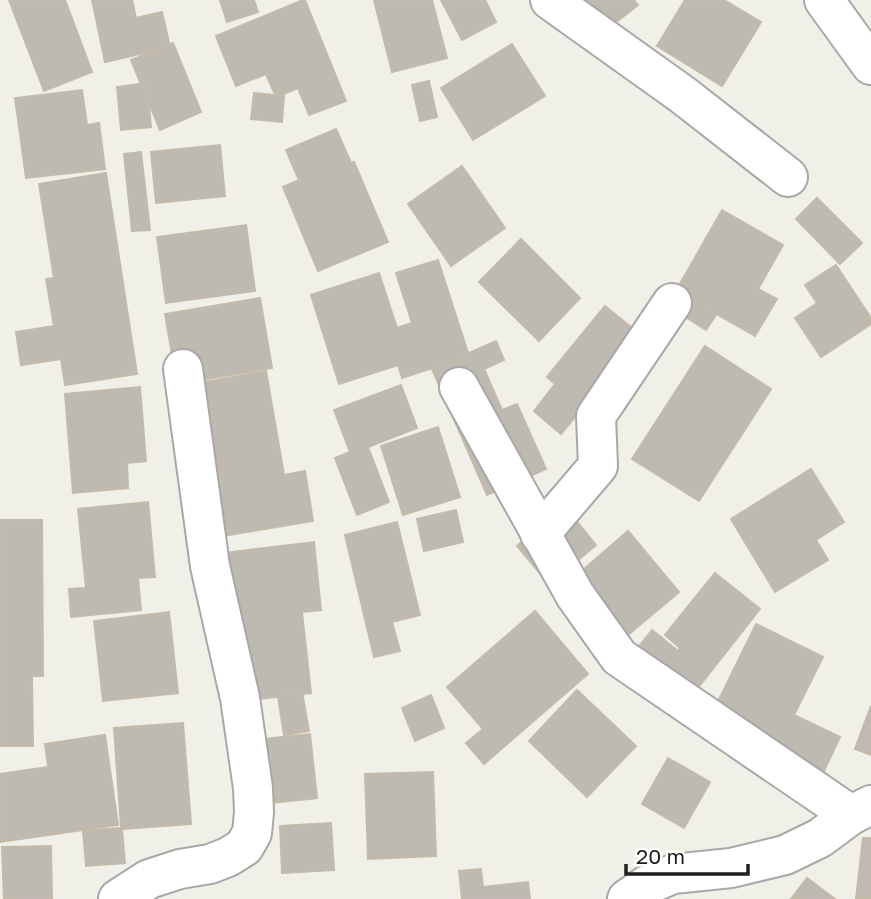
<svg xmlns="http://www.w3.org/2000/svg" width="871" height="899" font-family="'Golos Text',sans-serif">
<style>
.building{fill:#beb9b1;stroke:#c3baaa;stroke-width:2}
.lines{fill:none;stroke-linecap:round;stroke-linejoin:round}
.minor-casing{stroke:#a8a8a8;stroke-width:42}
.minor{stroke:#fff;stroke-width:38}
</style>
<rect width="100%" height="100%" fill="#f1f0e8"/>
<g class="building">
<path d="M9,0h56l27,72 -48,19z"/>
<path d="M92,0h40l4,18 26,-6 8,35 -65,15z"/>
<path d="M220,0h34l4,12 -31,10z"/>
<path d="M303,0h2l41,101 -37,14 -11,-27 -22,9 -10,-23 -30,12 -20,-50z"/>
<path d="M374,0h58l15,58 -55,14z"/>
<path d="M441,0h44l11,22 -34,18z"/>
<path d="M550,0h84l4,5 -53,41z"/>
<path d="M685,0h39l37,22 -39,64 -65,-40z"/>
<path d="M173,43l28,69 -41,18 -29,-70z"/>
<path d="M512,44l33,52 -72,44 -32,-52z"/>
<path d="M429,81l8,36 -17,4 -8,-36z"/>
<path d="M147,83l4,44 -30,3 -4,-43z"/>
<path d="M82,90l5,35 12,-2 6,46 -79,9 -11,-80z"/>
<path d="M254,93l30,3 -2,26 -31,-3z"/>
<path d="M336,129l15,34 3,-1 34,80 -70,29 -35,-84 16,-7 -13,-30z"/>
<path d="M220,145l5,51 -69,7 -5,-51z"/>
<path d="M141,152l9,78 -18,1 -8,-77z"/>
<path d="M462,166l43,62 -54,38 -43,-62z"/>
<path d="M106,173l31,201 -72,11 -4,-26 -40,6 -5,-33 38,-6 -8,-47 8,-1 -15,-94z"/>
<path d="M817,198l45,45 -22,21 -44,-45z"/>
<path d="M722,210l61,35 -25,44 19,10 -22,37 -79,-45z"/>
<path d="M246,225l9,66 -89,12 -9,-66z"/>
<path d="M521,239l59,59 -41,43 -60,-59z"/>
<path d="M438,260l31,96 -67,22 -4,-13 -59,19 -28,-89 68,-22 18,55 15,-5 -16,-50z"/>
<path d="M836,265l35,53v6l-50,33 -26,-39 22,-15 -12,-18z"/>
<path d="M678,291l38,24 -10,15 -38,-24z"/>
<path d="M260,298l12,70 -95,16 -12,-70z"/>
<path d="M605,306l48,39 -74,67 -18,22 -27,-23 21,-27 -8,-7z"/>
<path d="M496,341l8,19 -20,9 18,41 15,-6 29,65 -59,26 -55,-126z"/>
<path d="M705,346l66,43 -72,112 -67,-42z"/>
<path d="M266,371l18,104 21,-4 8,50 -103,17 -8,-49 19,-3 -16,-104z"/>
<path d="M401,385l16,43 -49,19 21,55 -32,13 -22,-57 15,-6 -16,-42z"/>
<path d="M140,387l6,74 -19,2 1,25 -55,5 -8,-99z"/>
<path d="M438,427l22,70 -57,18 -22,-69z"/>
<path d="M811,469l33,53 -28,18 12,20 -53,32 -44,-73z"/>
<path d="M148,502l7,75 -17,1 3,32 -70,7 -2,-28 17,-1 -8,-79z"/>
<path d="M565,507l31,38 -47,39 -32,-38z"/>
<path d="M456,510l7,32 -39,9 -7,-32z"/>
<path d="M0,520h42l1,156h-11l1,70h-33z"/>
<path d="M397,522l23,93 -28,7 8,29 -26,6 -29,-122z"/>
<path d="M628,531l51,61 -74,62 -50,-60z"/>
<path d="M314,542l7,68 -19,2 9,81 -87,10 -16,-148z"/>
<path d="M715,573l45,36 -78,99 -56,-45 26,-33 26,21 2,-3 -15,-13z"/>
<path d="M535,611l53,63 -104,90 -18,-21 17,-14 -36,-42z"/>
<path d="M169,612l9,81 -75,8 -9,-80z"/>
<path d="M756,624l67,33 -29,58 46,22 -26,55 -111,-60z"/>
<path d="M577,690l59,56 -49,51 -58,-56z"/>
<path d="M302,692l7,39 -25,4 -6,-38z"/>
<path d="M431,695l13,33 -29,13 -13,-33z"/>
<path d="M871,706v49l-16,-6z"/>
<path d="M183,723l8,101 -69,5 3,34 -39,3 -3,-35 38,-3 -7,-100z"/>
<path d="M310,734l7,64 -75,8 -8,-64z"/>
<path d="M105,735l13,90 -118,17v-68l48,-7 -3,-23z"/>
<path d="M668,758l42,24 -26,46 -42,-24z"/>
<path d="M433,772l3,84 -68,3 -3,-85z"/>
<path d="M331,823l3,47 -52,3 -2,-47z"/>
<path d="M863,838h8v61h-15z"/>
<path d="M51,846l1,53h-48l-2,-52z"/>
<path d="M481,869l2,18 45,-5 2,17h-68l-3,-28z"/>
<path d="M807,878l28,21h-44z"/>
</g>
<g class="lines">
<defs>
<g id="minor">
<path d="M550,0l133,95 105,82"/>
<path d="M824,0l47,65"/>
<path d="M459,387l116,208 44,62 232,158"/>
<path d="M540,534l58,-68 -2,-50 76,-113"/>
<path d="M118,899l31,-20 31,-10 30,-5 18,-7 16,-10 8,-14 2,-21 -1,-24 -13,-90 -30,-132 -27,-197"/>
<path d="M627,899l20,-14 26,-11 58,-6 54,-13 35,-17 31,-23 20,-10"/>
</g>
</defs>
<use href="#minor" class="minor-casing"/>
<use href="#minor" class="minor"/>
</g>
<path d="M626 864v10h122v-10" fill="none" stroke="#212121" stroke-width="3.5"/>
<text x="636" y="864" font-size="21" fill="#212121" stroke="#ffffff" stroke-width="5" paint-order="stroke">20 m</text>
</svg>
